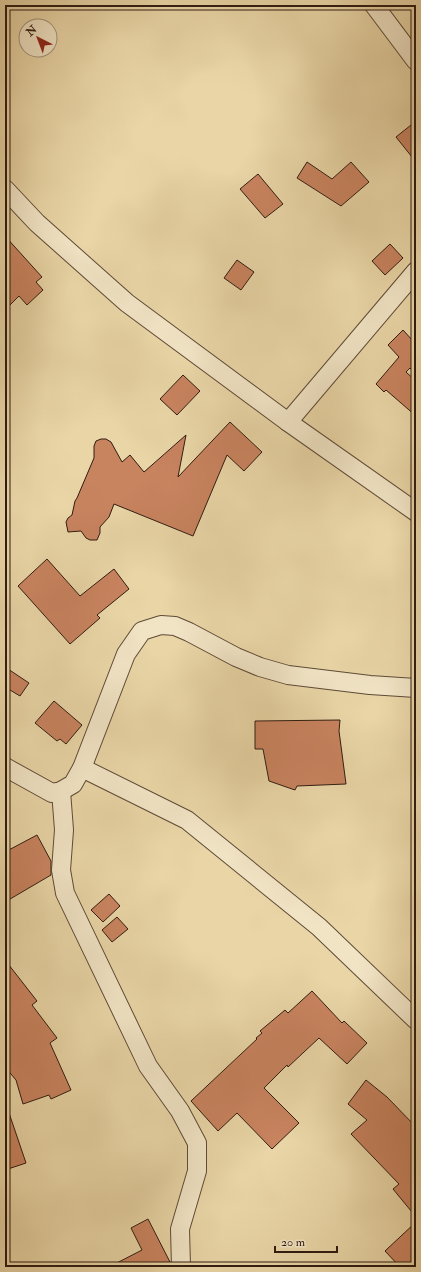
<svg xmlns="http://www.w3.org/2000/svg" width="421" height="1272" font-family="'IM FELL Double Pica',serif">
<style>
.building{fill:#c8835f;stroke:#301c11}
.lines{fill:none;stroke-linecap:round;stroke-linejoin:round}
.minor-casing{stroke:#5e4a36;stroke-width:20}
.minor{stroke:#f1e4c5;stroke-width:18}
</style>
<rect width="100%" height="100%" fill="#e9d5a6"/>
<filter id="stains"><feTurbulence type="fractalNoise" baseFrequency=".005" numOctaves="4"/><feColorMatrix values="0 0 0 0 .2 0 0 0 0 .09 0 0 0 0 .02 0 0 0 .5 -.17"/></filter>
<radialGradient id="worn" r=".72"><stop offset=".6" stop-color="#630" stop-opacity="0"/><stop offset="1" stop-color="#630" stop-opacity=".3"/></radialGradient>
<g class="building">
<path d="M416,121v41l-20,-25z"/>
<path d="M307,162l25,17 19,-17 18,20 -28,24 -44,-28z"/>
<path d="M258,174l25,30 -18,14 -25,-29z"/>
<path d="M5,236l37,41 -6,5 7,8 -16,15 -8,-9 -14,14z"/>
<path d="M390,244l13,14 -18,17 -13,-14z"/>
<path d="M237,260l17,12 -13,18 -17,-12z"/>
<path d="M403,330l10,11 3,-3v36l-6,-6 -4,4 10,9v35l-30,-26 -2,2 -8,-8 23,-27 -11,-12z"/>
<path d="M183,375l17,16 -23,24 -17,-16z"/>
<path d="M230,422l32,30 -18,19 -17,-16 -34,81 -79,-32 -5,13 -9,10v6l-3,7h-7l-4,-2 -5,-7 -13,1 -2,-10 2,-4 4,-3 3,-14 2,-3 17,-40v-12l2,-5 5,-2h5l5,3 11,20 8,-7 14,17 42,-37 -8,42z"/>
<path d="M47,559l33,37 34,-27 15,20 -32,26 3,3 -30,26 -52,-58z"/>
<path d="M5,667l24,16 -9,13 -15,-9z"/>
<path d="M54,701l28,24 -16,19 -6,-5 -3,2 -22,-18z"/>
<path d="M340,720l-1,11 7,53 -49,2 -2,4 -26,-9 -6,-32h-8v-28z"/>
<path d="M37,835l14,26v14l-46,27v-50z"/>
<path d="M109,894l11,12 -17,16 -12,-12z"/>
<path d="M117,917l11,12 -16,13 -10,-12z"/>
<path d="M5,960l32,41 -5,4 25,33 -7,5 21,47 -20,9 -2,-4 -26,9 -7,-24 -11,-13z"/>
<path d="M312,991l30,32 2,-2 23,22 -20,21 -28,-26 -31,29 -1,-2 -23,23 35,35 -27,26 -35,-36 -19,18 -27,-30 66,-62 -1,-1 6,-5 -2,-2 25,-21 3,3z"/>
<path d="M366,1080l21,17 29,30v90l-23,-28 6,-5 -48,-50 16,-14 -19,-16z"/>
<path d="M5,1110h3l18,53 -21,7z"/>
<path d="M148,1219l22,43 -10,5h-51l33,-17 -11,-22z"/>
<path d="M416,1222v45h-16l-15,-16z"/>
</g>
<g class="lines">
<defs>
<g id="minor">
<path d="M374,5l42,56"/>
<path d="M5,189l32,34 90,80 161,119 128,90"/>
<path d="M288,422l128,-151"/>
<path d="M5,767l47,26 9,-2 12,-7 9,-16 44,-114 16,-23 19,-6 14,1 14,6 47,25 24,10 28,8 82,10 46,3"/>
<path d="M82,768l105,52 132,107 97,93"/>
<path d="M61,791l3,39 -3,40 4,23 83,173 32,45 17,32v28l-17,58 1,38"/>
</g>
</defs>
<use href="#minor" class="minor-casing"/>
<use href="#minor" class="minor"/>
</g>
<rect width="421" height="1272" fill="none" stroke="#e9d5a6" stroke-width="20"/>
<rect x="6" y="6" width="409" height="1260" fill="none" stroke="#301c11" stroke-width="2"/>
<rect x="10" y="10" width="401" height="1252" fill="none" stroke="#301c11"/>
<g transform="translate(38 38) rotate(318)"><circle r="19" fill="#f1e4c5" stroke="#a4947d"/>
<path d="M0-3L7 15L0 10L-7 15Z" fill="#8f2418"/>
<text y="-6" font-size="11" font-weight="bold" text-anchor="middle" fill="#301c11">N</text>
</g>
<path d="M275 1246v6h62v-6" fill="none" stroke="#301c11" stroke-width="2"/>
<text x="281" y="1246" font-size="12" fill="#301c11" stroke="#f1e4c5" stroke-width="3" paint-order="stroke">20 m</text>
<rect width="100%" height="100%" filter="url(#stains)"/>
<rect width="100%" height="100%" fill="url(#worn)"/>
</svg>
